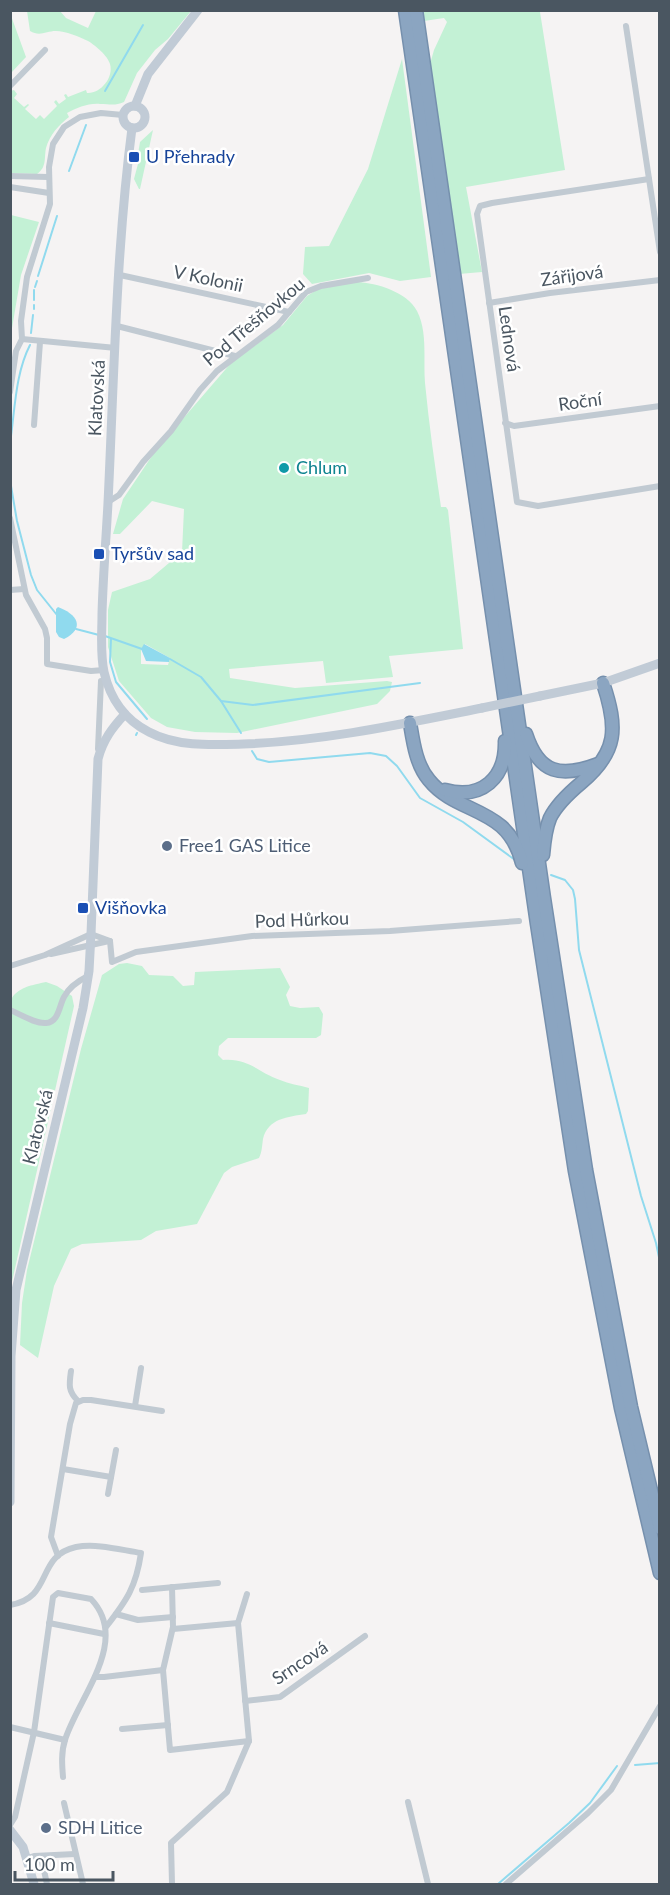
<svg xmlns="http://www.w3.org/2000/svg" width="670" height="1895" font-family="Lato,sans-serif">
<style>
.green{fill:#c3f1d5;fill-rule:evenodd}
.water{fill:#90daee}
.lines{fill:none;stroke-linecap:round;stroke-linejoin:round}
.stream{stroke:#90daee;stroke-width:2}
.highway-casing{stroke:#7690ad;stroke-width:15}
.street{stroke:#c1cad2;stroke-width:6}
.secondary{stroke:#c1cbd6;stroke-width:9}
.highway{stroke:#8ba5c1;stroke-width:12}
.secondary-bridge{stroke:#c1cbd6;stroke-width:9}
.transit-dot{fill:#1a4fb4;stroke:#fff;stroke-width:2}
.culture-dot{fill:#0f9aa8;stroke:#fff;stroke-width:2}
.service-dot{fill:#5c6f8a;stroke:#fff;stroke-width:2}
.labels{text-anchor:middle;stroke-width:5;stroke-linejoin:round;paint-order:stroke}
.transit-label{font-size:18px;fill:#164399;stroke:#fff;text-anchor:start}
.street-label{font-size:18px;fill:#4a5661;stroke:#fff}
.culture-label{font-size:18px;fill:#0d838f;stroke:#fff;text-anchor:start}
.service-label{font-size:18px;fill:#4e5e75;stroke:#fff;text-anchor:start}
</style>
<rect width="100%" height="100%" fill="#f5f3f3"/>
<g class="green">
<path d="M27,11h33l6,7 22,10 8,-17h95l-23,28 -13,11 -18,23 -13,29c-9,4 -14,2 -24,2 -12,-1 -23,4 -33,9l2,4c-10,8 -19,17 -23,31 -2,10 1,19 -9,26l-26,-1 -1,-82 4,-1 3,4 -3,4 10,9 4,-3 1,1 -4,4 11,10 4,-4 4,4 13,-13 -3,-4 2,-2 3,4 7,-5 -2,-4 2,-1 2,3 18,-7 1,3c13,1 27,-15 23,-29 -2,-8 -15,-19 -22,-23 -8,-4 -23,-10 -32,-10 -10,0 -16,6 -26,0z"/>
<path d="M423,11h120l-3,1 25,158 -99,17 16,85 -23,2 -29,-210 4,-14 13,-28 -3,-4 -20,3z"/>
<path d="M10,13l16,44 -15,16h-1z"/>
<path d="M402,59l29,218 -31,4 -31,-8 -57,11 -9,-10 2,-27 24,-1 39,-77z"/>
<path d="M153,130l-13,59h-1l-5,-10 5,-19h-2l3,-18z"/>
<path d="M11,215l28,7 -18,53 -10,59z"/>
<path d="M357,282c20,1 50,10 60,29 11,21 6,49 8,72 4,42 10,83 16,124h5l2,3 15,139 -74,7 4,21 -67,6 -3,-22 -94,8 1,9 65,10 92,-7 5,1 -2,9 -13,13 -140,29 -42,-1 -28,-5 -16,-9 -32,-37 -11,-34v-37l4,-18 38,-13 32,-27 2,-43 -32,-8 -32,33h-7l10,-35 33,-49 75,-87 52,-38 24,-29 11,-7zM145,644l25,14 -2,7 -27,-1v-15z"/>
<path d="M127,963l15,3 7,9 24,1 10,10 11,-1 1,-13 85,-4 10,19 -4,8 4,11 10,2 19,-1 4,7 -2,21 -5,3h-88l-9,8 -1,9 5,5c26,-2 34,12 57,20 9,4 19,5 29,8l-1,23 -2,3c-18,3 -38,4 -43,25 -1,7 -1,13 -4,19l-27,9 -8,6 -27,51 -41,7 -15,9 -59,4 -11,5 -17,37 -16,72 -18,-13 2,-42 5,-33 54,-221 21,-74 17,-11z"/>
<path d="M46,982l11,4 15,10 2,10 -63,280v-286c6,-13 22,-15 35,-18z"/>
</g>
<g class="water">
<path d="M58,607c19,7 28,21 6,32l-5,-2 -3,-5v-23z"/>
<path d="M144,644l26,14 -1,4 -23,-1 -5,-12z"/>
</g>
<g class="lines">
<g class="stream">
<path d="M105,91l38,-66"/>
<path d="M69,171l17,-46"/>
<path d="M38,276l19,-60"/>
<path d="M35,287l2,-6"/>
<path d="M34,300v-10"/>
<path d="M34,309v-4"/>
<path d="M31,333l2,-18"/>
<path d="M10,443c5,-32 5,-69 20,-98"/>
<path d="M10,459l1,27 6,35 14,54 6,15 20,25"/>
<path d="M76,629l23,6"/>
<path d="M105,636l37,13"/>
<path d="M111,639l-1,23 6,20 31,37"/>
<path d="M170,659l31,18 20,24 20,32"/>
<path d="M221,701l32,4 167,-22"/>
<path d="M136,735l1,-2"/>
<path d="M252,751l5,8 12,3 101,-9 16,3 11,10 23,32 43,24 52,38"/>
<path d="M551,875l14,5 8,10 2,9 4,51 62,246 15,47 4,19"/>
<path d="M635,1765l25,-2"/>
<path d="M498,1884l71,-61 21,-20 27,-37"/>
</g>
<defs>
<g id="highway">
<path d="M405,10l132,914 38,247 46,237 39,165"/>
<path d="M416,10l128,888 42,272 45,237 29,121"/>
<path d="M410,723c3,18 6,42 19,57 29,36 79,25 93,83"/>
<path d="M526,734c13,40 35,44 72,30"/>
<path d="M445,790c37,10 61,-12 60,-49"/>
<path d="M543,855c1,-12 2,-25 7,-37 7,-14 19,-25 31,-35 37,-31 37,-55 22,-100"/>
</g>
</defs>
<use href="#highway" class="highway-casing"/>
<g class="street">
<path d="M626,26l34,226"/>
<path d="M10,86l35,-36"/>
<path d="M10,176l38,1"/>
<path d="M649,179l-157,24 -12,3 -3,8 40,288 21,4 122,-20"/>
<path d="M10,187l39,6"/>
<path d="M120,275l169,37"/>
<path d="M489,303l61,-10 110,-13"/>
<path d="M117,326l118,30"/>
<path d="M22,339l94,9"/>
<path d="M10,392l6,-41 6,-12 -1,-18 6,-44 23,-73 -1,-37 4,-23 11,-17 16,-10 21,-4 22,2"/>
<path d="M505,423l9,3 146,-20"/>
<path d="M34,425l6,-83"/>
<path d="M108,502l11,-7 24,-33 28,-31 29,-41 17,-19 61,-46 28,-33 15,-6 47,-8"/>
<path d="M10,518l16,77 19,34 2,9v26l44,7 13,-1"/>
<path d="M10,590l14,-1"/>
<path d="M98,749l3,-68"/>
<path d="M110,941l2,21 24,-10 116,-16 138,-5 129,-10"/>
<path d="M51,954l58,-13"/>
<path d="M10,966l35,-11 46,-21 19,7"/>
<path d="M10,1010c10,4 25,14 36,13 13,-1 13,-17 18,-26 5,-10 14,-16 24,-21"/>
<path d="M71,1371c-2,14 -3,20 7,30"/>
<path d="M135,1406l6,-38"/>
<path d="M63,1469l48,8"/>
<path d="M108,1494l8,-44"/>
<path d="M58,1556l-7,-19 19,-113 6,-21 7,-3h8l71,11"/>
<path d="M172,1587l1,40 -10,43 7,80 79,-9"/>
<path d="M142,1590l76,-7"/>
<path d="M10,1605c44,-7 25,-49 66,-58 21,-4 45,3 65,6 -5,34 -14,47 -35,74"/>
<path d="M116,1614l22,6 35,-3"/>
<path d="M49,1623l55,11"/>
<path d="M173,1629l65,-6"/>
<path d="M95,1677h9l59,-7"/>
<path d="M245,1701l35,-4 85,-61"/>
<path d="M10,1727l55,13"/>
<path d="M122,1729l46,-4"/>
<path d="M408,1802l20,82"/>
<path d="M64,1803l19,81"/>
<path d="M10,1825l5,-8 19,-85 19,-135 5,-4 33,6c40,42 -13,99 -26,141 -4,12 -3,25 -2,37"/>
<path d="M41,1857l6,27"/>
<path d="M28,1858l6,-2 41,-2"/>
<path d="M172,1884l-1,-41 56,-51 22,-51 -11,-118 9,-29"/>
<path d="M506,1884l82,-71 23,-23 49,-84"/>
</g>
<g class="secondary">
<circle cx="134" cy="117" r="11"/>
<path d="M135,106l13,-32 50,-64"/>
<path d="M132,128c-16,123 -18,251 -24,375 -2,37 -5,74 -6,111 0,19 -2,39 2,58 6,26 21,48 45,60 28,15 63,13 94,12 81,-3 159,-20 239,-36"/>
<path d="M540,696l63,-13 57,-20"/>
<path d="M10,1502l1,-146 5,-66 67,-282 6,-37 2,-37 7,-175c5,-19 14,-31 27,-45"/>
<path d="M10,1830l13,17 11,37"/>
</g>
<use href="#highway" class="highway"/>
<path class="secondary-bridge" d="M482,708l58,-12"/>
</g>
<g class="transit-dot">
<rect x="128" y="151" width="12" height="12" rx="3"/>
<rect x="93" y="548" width="12" height="12" rx="3"/>
<rect x="77" y="902" width="12" height="12" rx="3"/>
</g>
<circle class="culture-dot" cx="284" cy="468" r="6"/>
<g class="service-dot">
<circle cx="167" cy="846" r="6"/>
<circle cx="46" cy="1828" r="6"/>
</g>
<g class="labels">
<g class="transit-label">
<text x="146" y="163">U Přehrady</text>
<text x="111" y="560">Tyršův sad</text>
<text x="95" y="914">Višňovka</text>
</g>
<g class="street-label">
<text transform="translate(572 276) rotate(-8)" y="6">Zářijová</text>
<text transform="translate(208 279) rotate(12)" y="6">V Kolonii</text>
<text transform="translate(254 322) rotate(-40)" y="6">Pod Třešňovkou</text>
<text transform="translate(509 339) rotate(82)" y="6">Lednová</text>
<text transform="translate(97 398) rotate(-87)" y="6">Klatovská</text>
<text transform="translate(580 402) rotate(-8)" y="6">Roční</text>
<text transform="translate(302 920) rotate(-2)" y="6">Pod Hůrkou</text>
<text transform="translate(38 1127) rotate(-76)" y="6">Klatovská</text>
<text transform="translate(300 1663) rotate(-34)" y="6">Srncová</text>
</g>
<g class="culture-label">
<text x="296" y="474">Chlum</text>
</g>
<g class="service-label">
<text x="179" y="852">Free1 GAS Litice</text>
<text x="58" y="1834">SDH Litice</text>
</g>
</g>
<rect width="670" height="1895" fill="none" stroke="#4a5661" stroke-width="24"/>
<path d="M15 1871v9h98v-9" fill="none" stroke="#4a5661" stroke-width="3"/>
<text x="24" y="1871" font-size="18" fill="#4a5661" stroke="#ffffff" stroke-width="4.5" paint-order="stroke">100 m</text>
</svg>
